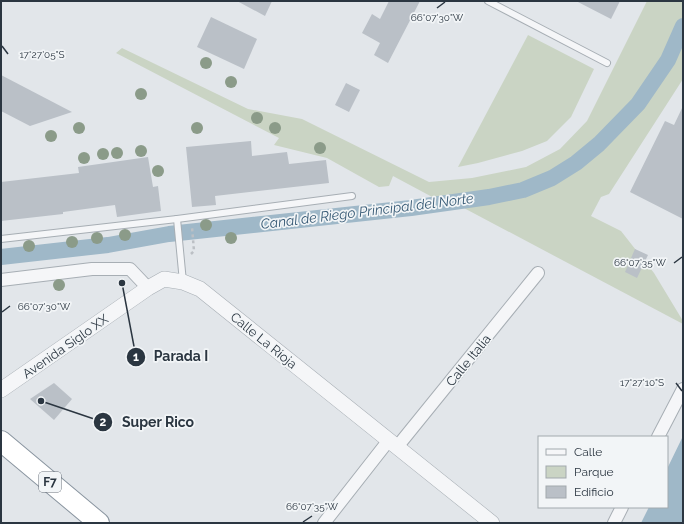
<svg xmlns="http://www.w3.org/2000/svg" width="684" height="524" font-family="Raleway,sans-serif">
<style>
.green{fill:#cad4c4}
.water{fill:#9fb8c8}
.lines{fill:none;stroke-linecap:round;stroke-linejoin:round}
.canal{stroke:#9fb8c8;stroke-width:16}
.building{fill:#bac0c7}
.service-casing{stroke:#a7aeb4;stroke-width:8}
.minor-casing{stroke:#a7aeb4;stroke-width:14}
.tertiary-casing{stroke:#a7aeb4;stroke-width:16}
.trunk-casing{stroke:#8a95a0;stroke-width:22}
.path{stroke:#bcc0c5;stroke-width:2.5;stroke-dasharray:3 3;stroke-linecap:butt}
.service{stroke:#f5f6f8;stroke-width:6}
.minor{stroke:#f5f6f8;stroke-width:12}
.tertiary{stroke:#f5f6f8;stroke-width:15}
.trunk{stroke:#fff;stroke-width:20}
.tree{fill:#8b9b89}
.ticks{fill:none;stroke:#2b3641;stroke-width:1.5}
.labels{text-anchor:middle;stroke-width:3.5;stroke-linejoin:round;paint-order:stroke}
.shield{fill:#f2f5f7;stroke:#676f78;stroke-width:1}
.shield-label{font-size:12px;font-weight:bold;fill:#2b3641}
.street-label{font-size:13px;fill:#2b3641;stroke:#f2f5f7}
.water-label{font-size:14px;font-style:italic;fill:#365974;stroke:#f2f5f7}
.ticks-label{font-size:10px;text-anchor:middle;fill:#2b3641;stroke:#f2f5f7;stroke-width:3.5;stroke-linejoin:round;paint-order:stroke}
.leader{fill:none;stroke:#2b3641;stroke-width:1.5}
.callout-dot{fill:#2b3641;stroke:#f2f5f7;stroke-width:1.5}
.mark-label{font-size:12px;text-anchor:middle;font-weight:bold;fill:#fff}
.callout-label{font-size:14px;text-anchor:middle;font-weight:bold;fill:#2b3641;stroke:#f2f5f7;stroke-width:3.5;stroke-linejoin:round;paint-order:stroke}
</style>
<rect width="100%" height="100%" fill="#e2e6ea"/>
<g class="green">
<path d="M647,1h36v78l-74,115 -8,3 -10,19 30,15 33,42 29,48v3l-238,-126 -9,1 -43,-23 -4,10 -10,1 -52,-29 -53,-13 5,-7 -163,-85 6,-5 126,61 54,10 127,63 43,-4 54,-11 34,-18 27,-28z"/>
<path d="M528,35l66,34 -23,48 -24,24 -25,10 -44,12 -20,4z"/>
</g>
<path class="water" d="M683,436v87h-42l8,-16h18v-38z"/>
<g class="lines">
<path class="canal" d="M1,257l107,-12 61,-11 242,-26 78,-11 34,-7 29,-12 24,-15 23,-19 39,-40 30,-44 15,-34"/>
</g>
<g class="building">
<path d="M237,1h35l-7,15z"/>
<path d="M389,1h31l-32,62 -14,-8 6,-12 -18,-10 10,-19 8,5z"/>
<path d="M576,1h44l-9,18z"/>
<path d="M211,17l46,22 -13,30 -47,-22z"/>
<path d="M1,75l71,37 -42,14 -29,-15z"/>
<path d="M346,83l14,7 -11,22 -14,-7z"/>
<path d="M683,106v113l-53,-27 35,-71 9,4z"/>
<path d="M251,141l1,15 35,-4 2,12 37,-4 3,23 -114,13 1,9 -24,2 -6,-60z"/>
<path d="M148,157l5,30 5,-1 3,25 -44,6 -2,-12 -52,7v2l-62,7v-39l78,-9 -1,-6z"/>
<path d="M635,249l13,6 -11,23 -12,-6z"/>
<path d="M54,383l18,16 -18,21 -24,-21z"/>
</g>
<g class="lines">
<defs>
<g id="service">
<path d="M488,1l119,62"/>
<path d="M177,219l6,63"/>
<path d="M1,239l176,-20 175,-23"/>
</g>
<g id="minor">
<path d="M1,280l91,-11h38l18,19"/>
<path d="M658,437l25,-48"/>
<path d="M397,447l141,-174"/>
<path d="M324,523l65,-83"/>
<path d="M614,523l8,-16"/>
</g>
<path id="tertiary" d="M1,390l147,-102 16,-9 19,3 17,7 292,234"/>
<path id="trunk" d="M1,441l98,82"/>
</defs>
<use href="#service" class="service-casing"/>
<use href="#minor" class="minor-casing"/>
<use href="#tertiary" class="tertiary-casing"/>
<use href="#trunk" class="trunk-casing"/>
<path class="path" d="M191,254l3,-3 -2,-24"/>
<use href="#service" class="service"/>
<use href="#minor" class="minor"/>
<use href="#tertiary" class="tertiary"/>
<use href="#trunk" class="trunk"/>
</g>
<g class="tree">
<circle cx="206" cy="63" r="6"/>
<circle cx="231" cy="82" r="6"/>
<circle cx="141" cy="94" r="6"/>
<circle cx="257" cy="118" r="6"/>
<circle cx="79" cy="128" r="6"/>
<circle cx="197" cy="128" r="6"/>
<circle cx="275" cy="128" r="6"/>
<circle cx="51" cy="136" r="6"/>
<circle cx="320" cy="148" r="6"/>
<circle cx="141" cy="151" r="6"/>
<circle cx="117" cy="153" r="6"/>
<circle cx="103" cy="154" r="6"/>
<circle cx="84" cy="158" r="6"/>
<circle cx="158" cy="171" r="6"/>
<circle cx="206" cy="225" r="6"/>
<circle cx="125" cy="235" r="6"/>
<circle cx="97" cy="238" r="6"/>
<circle cx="231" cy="238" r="6"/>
<circle cx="72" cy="242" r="6"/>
<circle cx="29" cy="246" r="6"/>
<circle cx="59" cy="285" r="6"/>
</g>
<path class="ticks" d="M437,8l8,-6M2,46l6,8M674,263l8,-6M2,312l8,-6M676,383l6,8M303,522l9,-6"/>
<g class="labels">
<rect class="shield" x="39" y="472" width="22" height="20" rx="3"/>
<g class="shield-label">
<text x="50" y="486">F7</text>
</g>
<g class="street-label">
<text transform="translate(264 340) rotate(39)" y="5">Calle La Rioja</text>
<text transform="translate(65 346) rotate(-35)" y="5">Avenida Siglo XX</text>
<text transform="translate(468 360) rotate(-51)" y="5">Calle Italia</text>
</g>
<g class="water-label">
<text transform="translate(367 211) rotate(-7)" y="5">Canal de Riego Principal del Norte</text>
</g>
</g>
<g class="ticks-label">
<text x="437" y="21">66°07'30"W</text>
<text x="42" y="58">17°27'05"S</text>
<text x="640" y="266">66°07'35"W</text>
<text x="44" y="310">66°07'30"W</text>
<text x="642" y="386">17°27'10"S</text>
<text x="312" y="510">66°07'35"W</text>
</g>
<path class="leader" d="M122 283L136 357M41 401L103 422"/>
<g class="callout-dot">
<circle cx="122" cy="283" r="4"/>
<circle cx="41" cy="401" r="4"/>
<circle cx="136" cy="357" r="10"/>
<circle cx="103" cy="422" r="10"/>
</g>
<g class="mark-label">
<text x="136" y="361">1</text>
<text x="103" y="426">2</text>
</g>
<g class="callout-label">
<text x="181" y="361">Parada I</text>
<text x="158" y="427">Super Rico</text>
</g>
<rect width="684" height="524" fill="none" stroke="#2b3641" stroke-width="4"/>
<rect x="538" y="436" width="130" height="72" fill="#f2f5f7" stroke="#a2a9ae"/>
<rect x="546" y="449" width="20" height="6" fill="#f5f6f8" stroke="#a2a9ae"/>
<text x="574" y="456" font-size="12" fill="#2b3641">Calle</text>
<rect x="546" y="466" width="20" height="12" fill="#cad4c4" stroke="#a2a9ae"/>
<text x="574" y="476" font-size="12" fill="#2b3641">Parque</text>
<rect x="546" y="486" width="20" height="12" fill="#bac0c7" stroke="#a2a9ae"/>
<text x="574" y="496" font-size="12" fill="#2b3641">Edificio</text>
</svg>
